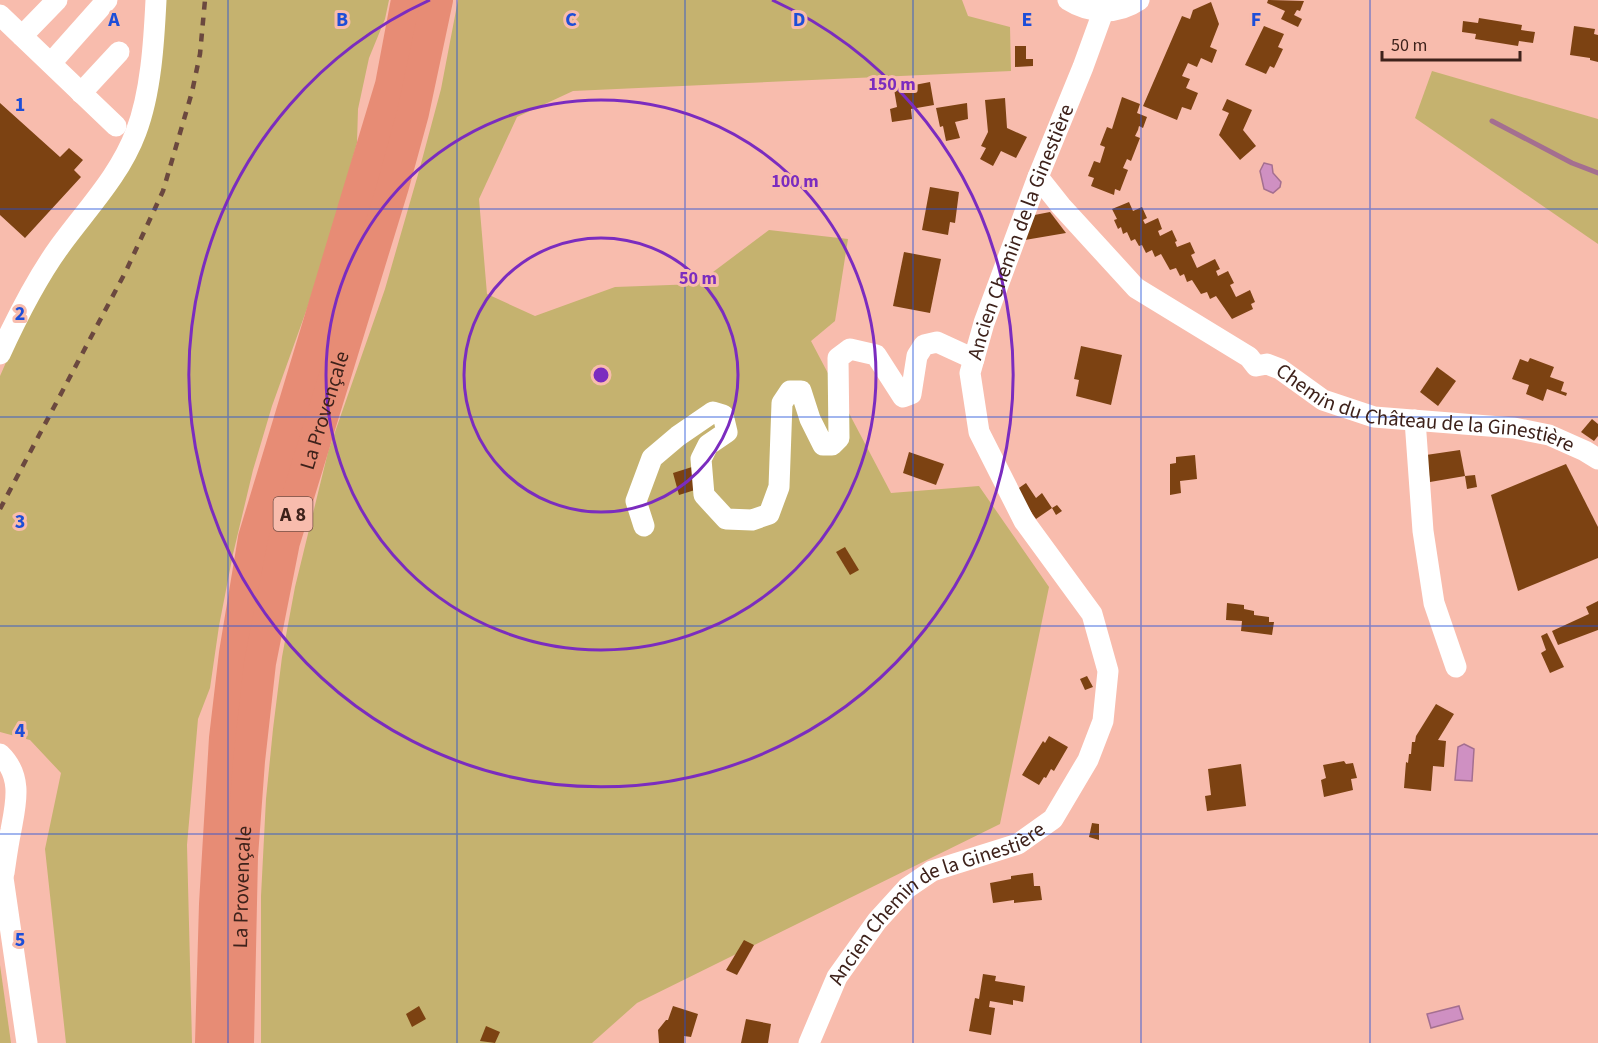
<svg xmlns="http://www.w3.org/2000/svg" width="1598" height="1043" font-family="'Source Sans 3',sans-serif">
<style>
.green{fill:#c5b26f}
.water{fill:#cf90c2;stroke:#a46f90;stroke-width:1.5}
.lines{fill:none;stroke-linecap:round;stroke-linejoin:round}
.stream{stroke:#a46f90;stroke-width:5}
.building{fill:#7c4212}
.minor{stroke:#fff;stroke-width:21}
.highway{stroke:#e78c75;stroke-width:32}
.rail{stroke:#6b483f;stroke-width:4.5;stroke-dasharray:8 8;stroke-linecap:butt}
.grid{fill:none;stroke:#1d4ed8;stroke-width:1.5;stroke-opacity:0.55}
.ring{fill:none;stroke:#7b2cbf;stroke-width:3}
.labels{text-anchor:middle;stroke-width:6;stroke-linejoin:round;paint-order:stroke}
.shield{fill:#f8bcad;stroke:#765047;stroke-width:1.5}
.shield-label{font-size:20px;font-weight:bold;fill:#3e221b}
.street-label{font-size:21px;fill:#3e221b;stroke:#f8bcad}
.grid-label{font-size:20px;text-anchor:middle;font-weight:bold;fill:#1d4ed8;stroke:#f8bcad;stroke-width:6;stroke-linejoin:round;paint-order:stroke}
.centre{fill:#7b2cbf;stroke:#f8bcad;stroke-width:3}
.ring-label{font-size:18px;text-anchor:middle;font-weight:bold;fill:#7b2cbf;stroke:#f8bcad;stroke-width:6;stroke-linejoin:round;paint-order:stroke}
</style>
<rect width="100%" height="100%" fill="#f8bcad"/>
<g class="green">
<path d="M161,0h228l-4,19 -16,39 -11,51 -1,34 -14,49 -34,111 -37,103 -19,64 -20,84 -14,72 -9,62 -12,31 -11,126 5,198h-126l-21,-194 16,-76 -31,-33 -30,-8v-356l40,-91 83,-106z"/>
<path d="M458,0h504l6,16 42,11 1,44 -438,20 -56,26 -38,82 8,95 48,22 80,-29 82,-3 72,-54 79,9 -13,82 -24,20 80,152 88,-7 70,101 -49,237 -363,179 -45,40h-331v-147l5,-97 7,-70 9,-72 13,-70 33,-135 57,-163 34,-118 22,-82z"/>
<path d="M1432,71l166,48v125l-183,-126z"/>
<path d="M0,965l11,78h-11z"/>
</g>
<g class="water">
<path d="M1264,163l8,2 1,8 8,9 -1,5 -7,6 -9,-4 -4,-18z"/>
<path d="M1464,744l10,5 -2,32 -17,-1 3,-33z"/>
<path d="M1459,1006l4,13 -32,9 -4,-14z"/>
</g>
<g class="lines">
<path class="stream" d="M1492,121l80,42 26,10"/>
</g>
<g class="building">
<path d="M1268,0l36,1 -4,10 -3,-1 -3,5 8,4 -4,8 -17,-8 4,-8 -18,-8z"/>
<path d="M1211,2l8,22 -9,23 7,3 -5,13 -11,-5 -4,9 -9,-4 -6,13 8,3 -4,9 12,5 -7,17 -9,-3 -5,13 -34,-14 39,-90 8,3 3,-9z"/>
<path d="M1479,18l43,7 -1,5 14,2 -2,11 -14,-2 -1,5 -43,-7 1,-5 -14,-2 1,-11 15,2z"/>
<path d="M1264,26l20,8 -6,13 5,2 -9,19 -4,-2 -4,8 -21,-9z"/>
<path d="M1574,26l21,3 -1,5 4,1v27l-8,-2v-2l-20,-3z"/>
<path d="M1015,46h11v13h7v7l-18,1z"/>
<path d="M930,82l4,23 -23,4 1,10 -20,3 -2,-13 7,-2 -3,-18z"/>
<path d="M1122,97l18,7 -3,9 10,4 -4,11 -4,-2 -1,4 -3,6 5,2 -9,23 -4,-2 -4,9 5,2 -8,21 -5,-2 -1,6 -23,-9 3,-8 -6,-2 6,-15 6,2 5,-16 -5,-2 7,-18 5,2z"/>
<path d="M1005,98l2,30 20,9 -11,21 -15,-7 -8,15 -13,-7 6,-11 -5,-2 7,-14 -3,-32z"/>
<path d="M1227,99l25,11 -9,20 13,16 -16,14 -21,-25 10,-22 -7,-3z"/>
<path d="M0,103l60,54 9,-9 14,12 -9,10 7,7 -56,61 -25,-23z"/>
<path d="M967,103l1,16 -13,3 5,16 -14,3 -3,-15 -3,1 -4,-19z"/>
<path d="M930,187l29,5 -4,31 -5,-1 -2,13 -26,-5z"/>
<path d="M1129,202l4,9 9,-4 5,11 -4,2 2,4 13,-6 4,11 -4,2 2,5 12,-6 5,11 -2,1 2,5 13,-5 5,11 -4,2 6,13 18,-9 5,10 -4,2 2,5 10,-5 6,12 -4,2 6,12 14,-7 5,12 -4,2 2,5 -21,10 -16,-23 -6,3 -3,-7 -6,2 -9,-14 -5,2 -3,-8 -4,2 -4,-8 -6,2 -9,-16 -6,3 -3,-7 -6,3 -4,-8 -3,1 -4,-7 -4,2 -4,-9 -4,2 -2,-7 -3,2 -4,-9 3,-1 -5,-10z"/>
<path d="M1050,212l16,21 -47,8 5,-24z"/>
<path d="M904,252l37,7 -11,54 -37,-7z"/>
<path d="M1081,346l41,9 -11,50 -35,-9 3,-16 -5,-1z"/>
<path d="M1530,358l24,9 -4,10 14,5 -3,9 6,2 -1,3 -19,-7 -4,12 -17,-7 3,-9 -17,-6 8,-20 8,3z"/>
<path d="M1437,367l19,14 -18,25 -18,-14z"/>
<path d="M1592,419l6,5v12l-4,5 -13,-9z"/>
<path d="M1460,450l5,26 -35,6 -4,-27z"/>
<path d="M909,452l35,12 -8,21 -33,-12z"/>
<path d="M1195,455l2,24 -17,2 1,12 -11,2v-31l6,-1v-6z"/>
<path d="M1566,464l32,63v31l-80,33 -27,-96z"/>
<path d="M692,467l6,22 -19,6 -6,-22z"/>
<path d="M1475,475l2,12 -10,2 -2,-13z"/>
<path d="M1026,483l10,15 6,-5 10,15 5,-3 5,6 -6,4 -4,-7 -16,11 -20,-29z"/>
<path d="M845,547l14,23 -9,5 -14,-23z"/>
<path d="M1598,601v29l-40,15 -6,-14 37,-17 -3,-7z"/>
<path d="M1227,603l17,2v4l10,2v4l15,2v5h5l-2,13 -31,-4 1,-10 -16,-1z"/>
<path d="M1547,633l17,34 -14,6 -9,-20 5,-3 -5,-14z"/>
<path d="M1087,676l6,11 -8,3 -5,-11z"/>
<path d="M1436,704l18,10 -16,26 8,1 -2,26 -11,-1 -2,25 -27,-3 2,-26 2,1 1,-9h2l1,-12h3l1,-6z"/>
<path d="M1049,736l19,11 -14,24 -3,-2 -5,9 -2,-1 -5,8 -17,-10 21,-34 2,2z"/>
<path d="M1344,761l2,3 7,-1 4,15 -6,1 2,11 -29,7 -3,-17 5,-2 -3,-13z"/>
<path d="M1241,764l5,42 -39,5 -2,-15 6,-1 -3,-26z"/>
<path d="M1092,823l7,1v16l-10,-3z"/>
<path d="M1033,873l1,13h6l2,14 -28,3v-3l-21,3 -3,-20 21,-4v-3z"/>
<path d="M744,940l10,5 -17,30 -11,-5z"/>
<path d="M983,974l13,2 -1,5 30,5 -2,16 -10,-2v5l-23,-4 -1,6 6,1 -4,27 -22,-4 6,-33 4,1z"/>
<path d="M419,1006l7,13 -14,8 -6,-13z"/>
<path d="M673,1006l25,8 -7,23 -7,-1v7h-25l-1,-13 8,-10h2z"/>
<path d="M746,1019l25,5 -3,19h-27z"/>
<path d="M486,1026l14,6 -5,11 -15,-2z"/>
</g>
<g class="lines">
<g class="minor">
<path d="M1068,0c22,14 49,15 71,0"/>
<path d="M0,15l116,111"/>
<path d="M22,36l35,-36"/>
<path d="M51,63l56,-63"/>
<path d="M81,93l38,-41"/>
<path id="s1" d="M1038,177l23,29 75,82 113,69 7,9 11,-2 13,5 43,31 51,17 140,11 35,7 36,16 13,8"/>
<path d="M0,354c17,-37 36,-75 60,-108 27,-37 60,-71 76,-114 15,-39 18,-91 20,-132"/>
<path d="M1415,420l8,111 11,72 22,64"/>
<path d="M644,526l-8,-25 16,-43 26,-22 35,-24 10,3 4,17 -19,13 -7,14 3,36 22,24 26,1 17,-6 10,-27 3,-84 8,-12h11l9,28 13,26h9l7,-7 -1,-80 12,-9 26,6 27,42 8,-3 6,-38 7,-11 13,-3 37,17"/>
<path d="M0,754c23,22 16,49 11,76 -3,14 -5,29 -7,43"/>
<path d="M0,857l27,186"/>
<path id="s2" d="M809,1043l28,-66 40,-56 30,-33 25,-17 86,-27 35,-25 35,-59 15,-39 5,-50 -16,-57 -68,-93 -45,-89 -9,-59 14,-50 54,-146 45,-110 20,-55v-12"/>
</g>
<g class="highway">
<path d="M211,1043l4,-139 10,-166 10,-85 19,-115 137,-453 16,-85"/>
<path id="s3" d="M238,1043l4,-187 7,-95 11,-98 24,-121 109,-356 20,-73 24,-113"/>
</g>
<path class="rail" d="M0,509l126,-238 37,-80 29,-99 8,-38 5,-54"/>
</g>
<path class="grid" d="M228,0v1043M457,0v1043M685,0v1043M913,0v1043M1141,0v1043M1370,0v1043M0,209h1598M0,417h1598M0,626h1598M0,834h1598"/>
<g class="ring">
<circle cx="601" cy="375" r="137"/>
<circle cx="601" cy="375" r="275"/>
<path d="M772 0A412 412 0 1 1 430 0"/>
</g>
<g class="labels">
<rect class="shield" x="273.5" y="497" width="39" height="34" rx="4.5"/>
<g class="shield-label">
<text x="293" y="521">A 8</text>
</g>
<g class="street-label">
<text dy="7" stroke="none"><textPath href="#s2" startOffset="993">Ancien Chemin de la Ginestière</textPath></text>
<text dy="7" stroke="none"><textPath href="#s1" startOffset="471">Chemin du Château de la Ginestière</textPath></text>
<text dy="7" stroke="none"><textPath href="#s3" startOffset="642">La Provençale</textPath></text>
<text dy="7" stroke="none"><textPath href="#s3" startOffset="156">La Provençale</textPath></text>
<text dy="7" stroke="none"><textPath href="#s2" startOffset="200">Ancien Chemin de la Ginestière</textPath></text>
</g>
</g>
<g class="grid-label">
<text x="114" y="26">A</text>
<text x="342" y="26">B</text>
<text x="571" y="26">C</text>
<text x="799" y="26">D</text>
<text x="1027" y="26">E</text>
<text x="1256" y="26">F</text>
<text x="20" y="111">1</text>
<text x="20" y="320">2</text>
<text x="20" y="528">3</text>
<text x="20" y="737">4</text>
<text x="20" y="946">5</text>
</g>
<circle cx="601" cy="375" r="9" class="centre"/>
<g class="ring-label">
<text x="892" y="90">150 m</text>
<text x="795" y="187">100 m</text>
<text x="698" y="284">50 m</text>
</g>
<path d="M1382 51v9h138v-9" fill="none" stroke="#3e221b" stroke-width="3"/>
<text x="1391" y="51" font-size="18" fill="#3e221b" stroke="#f8bcad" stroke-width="4.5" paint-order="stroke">50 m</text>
</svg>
